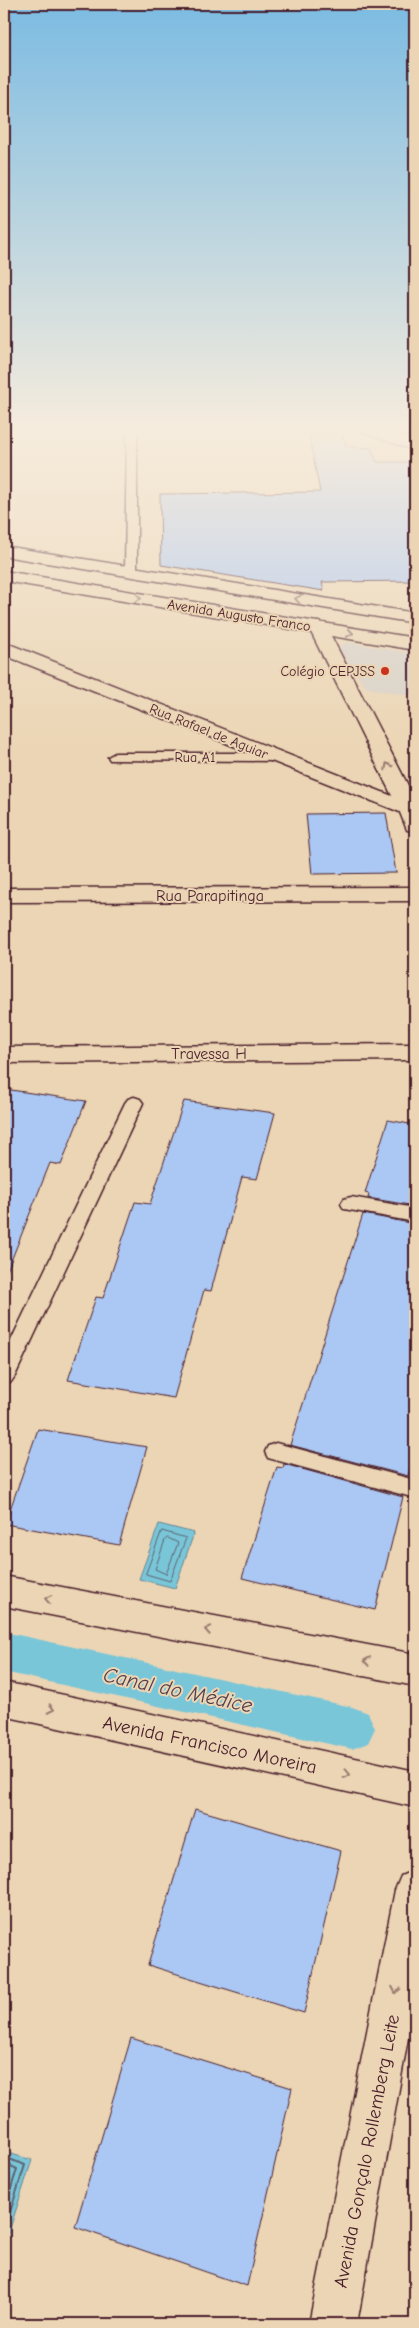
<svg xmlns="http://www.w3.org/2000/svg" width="419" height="2328" font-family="'Comic Neue',sans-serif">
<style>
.built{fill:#d8d1c7}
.water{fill:#79c6d8;stroke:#668393}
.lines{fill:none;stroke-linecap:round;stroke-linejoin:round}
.shore-far1{stroke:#5d6270;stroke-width:1}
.shore{stroke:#5d6270;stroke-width:2}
.canal{fill:#79c6d8;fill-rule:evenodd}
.building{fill:#abc7f3;stroke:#4a1f2b}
.service-casing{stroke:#4a1f2b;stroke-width:3}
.minor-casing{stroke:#4a1f2b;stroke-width:3}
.tertiary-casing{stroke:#4a1f2b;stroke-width:3}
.secondary-casing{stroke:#4a1f2b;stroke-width:3}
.service{fill:#ebd5b4;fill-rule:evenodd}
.minor{fill:#ebd5b4;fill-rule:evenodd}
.tertiary{fill:#ebd5b4;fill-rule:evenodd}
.secondary{fill:#ebd5b4;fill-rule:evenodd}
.oneway{stroke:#9a7a70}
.poi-dot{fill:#c8321e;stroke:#ebd5b4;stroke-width:2}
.labels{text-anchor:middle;stroke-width:4;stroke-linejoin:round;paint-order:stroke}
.far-street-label{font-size:14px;fill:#4a1f2b;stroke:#ebd5b4}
.far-poi-label{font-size:14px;fill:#4a1f2b;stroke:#ebd5b4;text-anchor:end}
.street-label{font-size:16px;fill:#4a1f2b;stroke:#ebd5b4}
.near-street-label{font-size:19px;fill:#4a1f2b;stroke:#ebd5b4}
.near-water-label{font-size:21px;font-style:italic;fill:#53404e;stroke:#ebd5b4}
</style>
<rect width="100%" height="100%" fill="#ebd5b4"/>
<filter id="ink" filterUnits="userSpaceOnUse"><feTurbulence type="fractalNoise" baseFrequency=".02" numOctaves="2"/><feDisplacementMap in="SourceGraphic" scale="10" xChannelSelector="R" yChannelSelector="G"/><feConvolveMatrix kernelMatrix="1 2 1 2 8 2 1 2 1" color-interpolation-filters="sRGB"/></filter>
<g filter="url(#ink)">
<path class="built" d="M346,642l69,12v42l-48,-8 -29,-39z"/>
<g class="water">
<path d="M159,1524l35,9 -19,55 -36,-9z"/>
<path d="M4,2152l28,8 -28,87z"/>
</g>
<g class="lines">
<g class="shore-far1">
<path d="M162,1531l24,7 -16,43 -24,-7z"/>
<path d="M168,1538l10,5 -12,31 -11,-5 10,-29z"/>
</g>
<g class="shore">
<path d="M4,2157l21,8 -21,66"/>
<path d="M4,2163l13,6 -13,42"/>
</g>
<path class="canal" d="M4,1632l348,75 16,6 7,15 -7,15 -16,6 -348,-77z"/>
</g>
<g class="building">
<path d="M308,431l34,2 4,13 25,2 6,14h38v119l-93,1 2,9 -163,-26 -1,-71 160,-2z"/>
<path d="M386,813l10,60 -84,1 -6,-60z"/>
<path d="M4,1089l82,12 -25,64 -11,-2 -45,113z"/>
<path d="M184,1101l91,12 -18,66 -15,-2 -31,114 -7,-1 -30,108 -106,-18 28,-83 7,1 32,-96 15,2z"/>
<path d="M388,1120l27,5v81l-47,-8 1,-4 -4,-1z"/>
<path d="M363,1214l52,10v236h-3l-4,16 -118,-31z"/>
<path d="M38,1429l109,18 -28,98 -114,-21z"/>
<path d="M284,1464l119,33 -28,113 -133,-32 35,-111 6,1z"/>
<path d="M195,1809l146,42 -37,162 -156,-48z"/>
<path d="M131,2038l161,50 -45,198 -172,-59z"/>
</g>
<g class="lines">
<defs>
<g id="service">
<path d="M127,428h10v143l-6,4 -6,-4z"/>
<path d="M115,753h160l7,4 -7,4 -165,-1 -2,-3z"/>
<path d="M134,1097l6,2 3,4 -128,273 -4,6 -7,2v-29l121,-252 3,-4z"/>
<path d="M351,1197l64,11v14l-71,-13 -3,-5 3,-5z"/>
<path d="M276,1443l139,37v18l-147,-40 -3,-6 3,-6z"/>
</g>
<g id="minor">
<path d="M318,622l6,2 3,4 88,171v32l-8,-1 -8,-20 -90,-182 3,-4z"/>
<path d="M415,887v14l-411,1v-14z"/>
<path d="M415,1044v16l-411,3v-16z"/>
</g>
<g id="tertiary">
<path d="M359,428h22l34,13v10l-54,-20z"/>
<path d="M4,642l411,163v13l-411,-163z"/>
<path d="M4,1576l411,78v32l-411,-80z"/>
<path d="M4,1682l411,89v36l-411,-91z"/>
</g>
<g id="secondary">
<path d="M4,546l411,67v10l-411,-67z"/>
<path d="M4,571l411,67v12l-411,-69z"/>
<path d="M415,1870v129l-58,325h-48l86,-434 6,-14z"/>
</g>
</defs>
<use href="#service" class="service-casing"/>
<use href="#minor" class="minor-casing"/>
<use href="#tertiary" class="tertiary-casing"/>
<use href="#secondary" class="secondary-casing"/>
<use href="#service" class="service"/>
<use href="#minor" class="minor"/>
<use href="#tertiary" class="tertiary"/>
<use href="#secondary" class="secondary"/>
</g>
<defs><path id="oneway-chevron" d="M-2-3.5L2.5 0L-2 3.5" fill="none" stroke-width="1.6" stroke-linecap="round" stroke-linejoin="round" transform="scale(1.25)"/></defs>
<g class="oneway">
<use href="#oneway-chevron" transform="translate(138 598) rotate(9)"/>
<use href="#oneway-chevron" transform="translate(298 599) rotate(-171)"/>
<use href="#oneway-chevron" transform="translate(350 633) rotate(9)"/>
<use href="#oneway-chevron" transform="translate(388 766) rotate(-117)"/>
<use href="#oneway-chevron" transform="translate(48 1599) rotate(-169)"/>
<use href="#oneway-chevron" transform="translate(208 1630) rotate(-169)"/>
<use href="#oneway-chevron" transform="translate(367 1661) rotate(-169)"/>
<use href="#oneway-chevron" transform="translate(51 1709) rotate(12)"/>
<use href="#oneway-chevron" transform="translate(347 1774) rotate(12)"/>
<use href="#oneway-chevron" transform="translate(396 1990) rotate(101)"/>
</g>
</g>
<linearGradient id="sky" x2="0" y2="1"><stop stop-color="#7bbbe2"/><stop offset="0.57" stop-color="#f6ecdd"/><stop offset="1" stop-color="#f6ecdd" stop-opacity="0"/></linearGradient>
<rect width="419" height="754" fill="url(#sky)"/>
<circle class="poi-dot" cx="385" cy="671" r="5"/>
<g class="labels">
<g class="far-street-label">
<text transform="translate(239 615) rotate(9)" y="5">Avenida Augusto Franco</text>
<text transform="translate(209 731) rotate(22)" y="5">Rua Rafael de Aguiar</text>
<text x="195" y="762">Rua A1</text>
</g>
<g class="far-poi-label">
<text x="375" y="676">Colégio CEPJSS</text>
</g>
<g class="street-label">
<text x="210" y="901">Rua Parapitinga</text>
<text x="209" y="1059">Travessa H</text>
</g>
<g class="near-street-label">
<text transform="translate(210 1744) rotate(12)" y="7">Avenida Francisco Moreira</text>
<text transform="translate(366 2151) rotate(-79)" y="7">Avenida Gonçalo Rollemberg Leite</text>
</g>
<g class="near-water-label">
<text transform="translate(178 1690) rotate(12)" y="7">Canal do Médice</text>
</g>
</g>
<rect width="419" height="2328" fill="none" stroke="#ebd5b4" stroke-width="20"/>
<rect x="10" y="10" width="399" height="2308" fill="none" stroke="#4a1f2b" stroke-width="2" filter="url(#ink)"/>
</svg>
